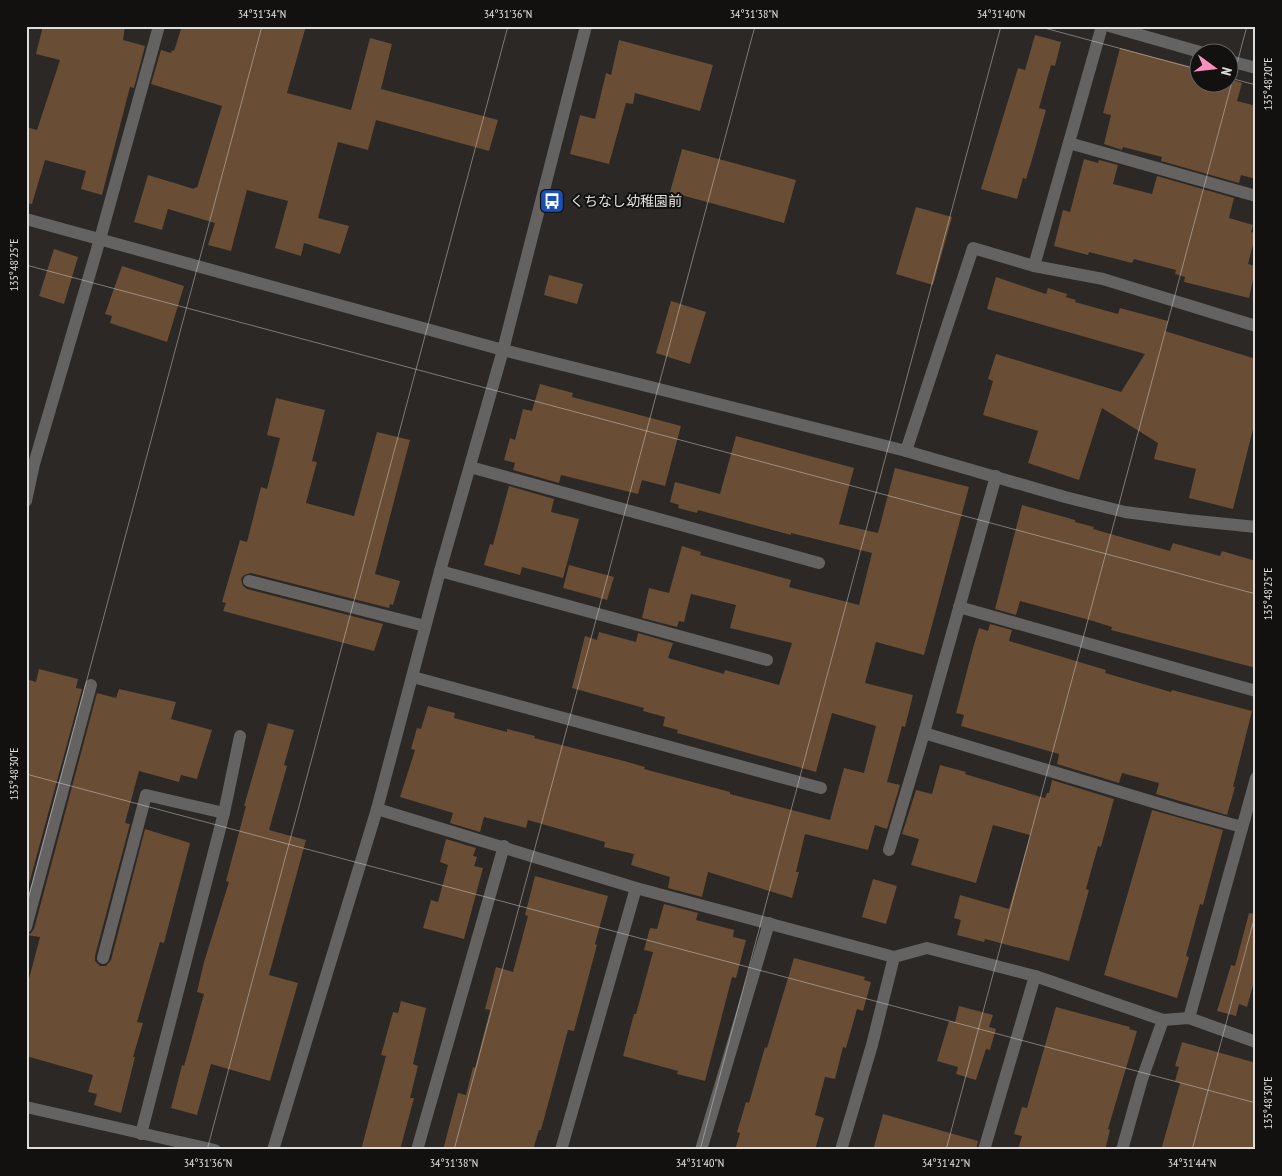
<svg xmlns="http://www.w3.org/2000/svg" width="1282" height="1176" font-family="'PT Sans Narrow','Noto Sans JP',sans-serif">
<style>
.building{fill:#694d34}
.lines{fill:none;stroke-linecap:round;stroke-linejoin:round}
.minor{stroke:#646362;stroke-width:12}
.tertiary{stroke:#646362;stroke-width:12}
.ticks{fill:none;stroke:#e0dedd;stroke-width:1;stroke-opacity:0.45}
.labels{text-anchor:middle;stroke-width:4;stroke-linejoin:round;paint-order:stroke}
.poi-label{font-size:14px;fill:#e0dedd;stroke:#121110;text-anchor:start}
.neatline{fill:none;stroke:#e0dedd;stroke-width:2}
.ticks-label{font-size:12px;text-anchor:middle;fill:#e0dedd}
</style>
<rect width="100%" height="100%" fill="#2b2825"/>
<g class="building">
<path d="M43,26h82l-2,14 22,6 -11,42 -4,-1 -28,108 -21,-6 5,-18 -41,-11 -13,44 -6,-1v-76l11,3 23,-70 -24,-6z"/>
<path d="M182,26h124l-19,67 64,17 19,-72 22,6 -11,45 117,31 -9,31 -113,-31 -8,30 -30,-8 -20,76 31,8 -9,28 -36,-11 -3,13 -26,-8 13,-47 -41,-11 -16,61 -23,-6 7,-22 -47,-14 -6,21 -28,-8 14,-47 46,14 1,-2 2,1 25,-82 -71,-22 10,-34 10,3 1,-3 2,1z"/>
<path d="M1035,35l26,7 -6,24 -4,-1 -12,43 7,2 -15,53 -5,16 -3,-1 -6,21 -36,-10 37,-121 7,2z"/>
<path d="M619,40l94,25 -13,46 -65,-18 -2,11 -7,-1 -17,61 -39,-10 10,-39 15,4 11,-46 5,2z"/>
<path d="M1120,48l76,20 -1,2 5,1v11h30v-3l12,4 -5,18 19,5v73l-15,-4 -2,8 -78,-22 1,-4 -39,-10 -1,3 -18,-6 7,-29 -8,-2z"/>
<path d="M682,149l114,31 -12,43 -114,-31z"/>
<path d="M1084,159l14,4 1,-3 19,5 -5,19 39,10 5,-18 77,22 -5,20 24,7 -2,7 5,1 -8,31 8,2 -7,32 -65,-16 1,-5 -10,-3 1,-4 -42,-11 -2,4 -43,-11 -1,3 -34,-9 9,-36 7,2z"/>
<path d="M916,207l36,10 -19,68 -37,-11z"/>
<path d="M54,249l24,8 -14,47 -25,-8z"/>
<path d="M122,266l62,20 -17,56 -57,-19 2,-7 -7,-2z"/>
<path d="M549,275l34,9 -6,20 -33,-9z"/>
<path d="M996,277l50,17 2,-6 19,6 -1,3 10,3 -1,2 43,12 2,-6 48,13 -3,10 91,28v58l-23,92 -44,-11 7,-29 -42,-10 4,-16 -56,-35 -23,72 -51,-17 10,-32 -55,-16 10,-34 -5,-2 8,-25 125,38 24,-38 -158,-45z"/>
<path d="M671,301l35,11 -16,52 -34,-11z"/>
<path d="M540,384l33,9 -1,4 109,29 -16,60 -23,-6 -4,14 -77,-19 -2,8 -46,-13 2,-7 -11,-3 6,-22 5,2 8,-31 9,2z"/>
<path d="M276,398l49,12 -13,51 5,1 -11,41 48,13 23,-84 33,8 -35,134 25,7 -7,24 -3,-1 -1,4 -138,-35 -7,2 -3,4 2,7 4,3 136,35 -9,27 -151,-40 3,-8 -4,-1 18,-62 7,2 14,-55 6,2 13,-51 -13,-3z"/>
<path d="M736,436l118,32 -15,56 39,9 17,-65 74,19 -45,168 -48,-13 -11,41 48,12 -8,32 -3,-1 -15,56 13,3 -13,44 -12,-4 -7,25 -63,-16 -9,38h3l-7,26 -84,-26 -6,25 -34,-9 2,-11 -39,-12 3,-11 -30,-7 1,-5 -77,-22 -2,8 -42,-11 -4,15 -30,-9 3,-10 -53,-16 15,-47 -4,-1 6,-21 4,1 7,-23 27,7 -1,5 53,14v-3l28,7 -1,2 90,23 21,6 -1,2 86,23v2l100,26 14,-52 20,5 12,-47 -44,-13 -16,59 -139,-39 1,-3 -15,-4 2,-9 -22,-6 1,-3 -72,-20 13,-52 12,4 2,-8 37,10 2,-9 35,10 -5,15 56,16 1,-4 54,15 13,-42 -62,-15 6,-23 -45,-11 -7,28 -5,-1 -2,6 -35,-9 7,-30 20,5 13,-47 19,6 -1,3 91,25 -2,7 70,18 13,-52 -81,-20v2l-93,-25 -1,3 -19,-5 1,-3 -9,-3 5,-20 45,12z"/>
<path d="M509,486l45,13 -3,13 28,7 -16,59 -41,-11 -2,8 -36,-10 6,-21 3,1z"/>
<path d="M1022,505l53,15v2l19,5 -1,2 77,22 3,-8 47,13 2,-5 34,10v107l-145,-38 1,-3 -19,-6 -73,-20 -4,14 -21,-6z"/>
<path d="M569,565l45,12 -7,23 -44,-12z"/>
<path d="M990,624l22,6 -3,11 97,29 -1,3 66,19 1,-2 80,21 -19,76h2l-8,28 -71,-21 3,-11 -37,-10 -3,10 -62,-19 2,-10 -98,-28 3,-11 -8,-2 17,-65 6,-20 9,3z"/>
<path d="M39,669l39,10 -2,9 6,1 -56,206v-216l10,3z"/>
<path d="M119,689l57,13 -5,17 41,11 -15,49 -16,-4 -2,7 -40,-11 -14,52 5,1 -35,132v5l5,5h6l5,-6 34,-131 45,14 -26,100 -4,-1 -23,80 6,1 -10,34h2l-14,56 -27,-8 3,-11 -9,-2 5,-17 -67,-19v-66l14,-53 -14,-2 5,-2 3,-4 63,-236 19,5z"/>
<path d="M268,723l26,7 -10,35 3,1 -18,64 37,10 -37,135 29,8 -28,98 -59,-17 -14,51 -26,-7 11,-43 2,1 20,-72 -7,-2 7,-30 25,-80 -3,-1 20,-75h-2z"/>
<path d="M940,765l26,7 -1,2 76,23 4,1 2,-5h2l3,-13 62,19 -13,48 -3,-1 -12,43 3,1 -20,71 -84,-22 -1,3 -27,-7 4,-15 -7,-2 6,-23 49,14 21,-74 -37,-10 -17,58 -65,-18 8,-26 -17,-5 14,-44 16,4z"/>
<path d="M1152,810l71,20 -20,75 -3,-1 -14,52 3,1 -12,41 -73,-23z"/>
<path d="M446,839l30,9 -3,8 4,1 -3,9 9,2 -19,71 -41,-11 8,-28 7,2 10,-37 -8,-3z"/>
<path d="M535,876l73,20 -13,48 2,1 -23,86 -6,-1 -27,100h-2l-6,20h-90l15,-57 8,2 7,-28 2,1 15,-58 -5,-1 11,-42 17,5 15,-56 -3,-1z"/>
<path d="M873,879l24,7 -11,38 -24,-7z"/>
<path d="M664,904l34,9 -2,7 38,10 -1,7 13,3 -10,38 -4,-1 -27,104 -28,-7 1,-3 -55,-15 11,-42h2l17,-62 -9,-2 6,-22 7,1z"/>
<path d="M1249,913l7,1v61l-9,32 -8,-3 -3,12 -19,-5 14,-46 4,1z"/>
<path d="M794,958l71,19 -1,3 7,2 -8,29 -6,-2 -11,39 -3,-1 -8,32 -10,-2 -10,38 9,3 -9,32h-80l5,-17 -3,-1 9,-30 3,1 16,-56 2,1z"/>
<path d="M401,1001l25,7 -13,56 5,2 -8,32h4l-14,52h-39l25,-94 -5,-1 12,-43 5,1z"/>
<path d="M959,1006l34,9 -4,12 7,2 -6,21 -4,-1 -10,31 -20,-6 2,-7 -21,-6 12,-40 6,1z"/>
<path d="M1056,1007l74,20 -1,2 8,2 -29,98 2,1 -5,20h-87l4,-14 -8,-2 8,-27 5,1z"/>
<path d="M1182,1042l74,21v72l-4,15h-91l19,-67 -5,-2 4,-14 -4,-1z"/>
<path d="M883,1114l95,27 -2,9h-103z"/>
</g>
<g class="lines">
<g class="minor">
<path d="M1109,26l91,26"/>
<path d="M1230,61l26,7"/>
<path d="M1069,143l187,53"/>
<path d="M1034,266l68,-240"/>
<path d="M906,451l67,-203 61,18 69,13 153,47"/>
<path d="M470,467l349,96"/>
<path d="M996,476l-72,257 256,77 62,17"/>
<path d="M26,501l8,-37 66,-225 59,-213"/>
<path d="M440,571l327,89"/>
<path d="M249,581l176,45"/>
<path d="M959,607l297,84"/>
<path d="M413,677l408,111"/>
<path d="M377,809l259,79 258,69 33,-9 108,28 128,44"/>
<path d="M889,850l35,-117"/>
<path d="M26,927l65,-242"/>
<path d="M103,958l43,-163 78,18"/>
<path d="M1189,1018l67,-240"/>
<path d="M26,1107l189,43"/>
<path d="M141,1134l83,-321 16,-77"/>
<path d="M417,1150l87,-304"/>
<path d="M561,1150l75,-262"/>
<path d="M701,1150l68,-227"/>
<path d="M841,1150l31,-105 22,-88"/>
<path d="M984,1150l51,-174"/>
<path d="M1122,1150l20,-71 21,-59 26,-2 67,24"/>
</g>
<g class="tertiary">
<path d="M26,219l477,131 403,101 159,46 60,15 62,8 69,7"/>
<path d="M273,1150l104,-341 63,-238 63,-221 83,-324"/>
</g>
</g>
<path class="ticks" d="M1037,26l163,44M1230,78l26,7M26,265l1230,329M26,774l1230,329M26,907l236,-881M207,1150l301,-1124M454,1150l301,-1124M700,1150l301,-1124M946,1150l301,-1124M1192,1150l64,-238"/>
<defs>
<symbol id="bus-square" viewBox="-11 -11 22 22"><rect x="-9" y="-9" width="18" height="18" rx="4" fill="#1a4fb4" stroke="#121110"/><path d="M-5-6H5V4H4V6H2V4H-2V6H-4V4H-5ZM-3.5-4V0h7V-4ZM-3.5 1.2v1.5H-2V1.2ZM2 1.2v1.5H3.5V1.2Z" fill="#fff"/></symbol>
</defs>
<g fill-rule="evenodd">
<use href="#bus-square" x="538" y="187" width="28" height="28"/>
</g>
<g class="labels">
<g class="poi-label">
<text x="570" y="206">くちなし幼稚園前</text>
</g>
</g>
<rect width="1282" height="1176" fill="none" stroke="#121110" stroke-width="55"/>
<g transform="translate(1214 68) rotate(105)"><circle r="24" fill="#121110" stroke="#646362"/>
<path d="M0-4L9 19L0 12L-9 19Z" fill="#fd8ec0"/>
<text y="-8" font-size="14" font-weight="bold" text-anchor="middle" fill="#e0dedd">N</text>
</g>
<rect x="28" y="28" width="1226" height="1120" class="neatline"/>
<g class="ticks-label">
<text x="262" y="18">34°31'34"N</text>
<text x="508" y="18">34°31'36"N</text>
<text x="754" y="18">34°31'38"N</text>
<text x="1001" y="18">34°31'40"N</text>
<text transform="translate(1268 84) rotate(-90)" y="4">135°48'20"E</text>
<text transform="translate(14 265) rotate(-90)" y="4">135°48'25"E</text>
<text transform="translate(1268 594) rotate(-90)" y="4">135°48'25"E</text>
<text transform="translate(14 774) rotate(-90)" y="4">135°48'30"E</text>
<text transform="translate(1268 1103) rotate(-90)" y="4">135°48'30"E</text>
<text x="208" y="1167">34°31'36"N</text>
<text x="454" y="1167">34°31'38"N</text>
<text x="700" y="1167">34°31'40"N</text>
<text x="946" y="1167">34°31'42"N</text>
<text x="1192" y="1167">34°31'44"N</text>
</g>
</svg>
